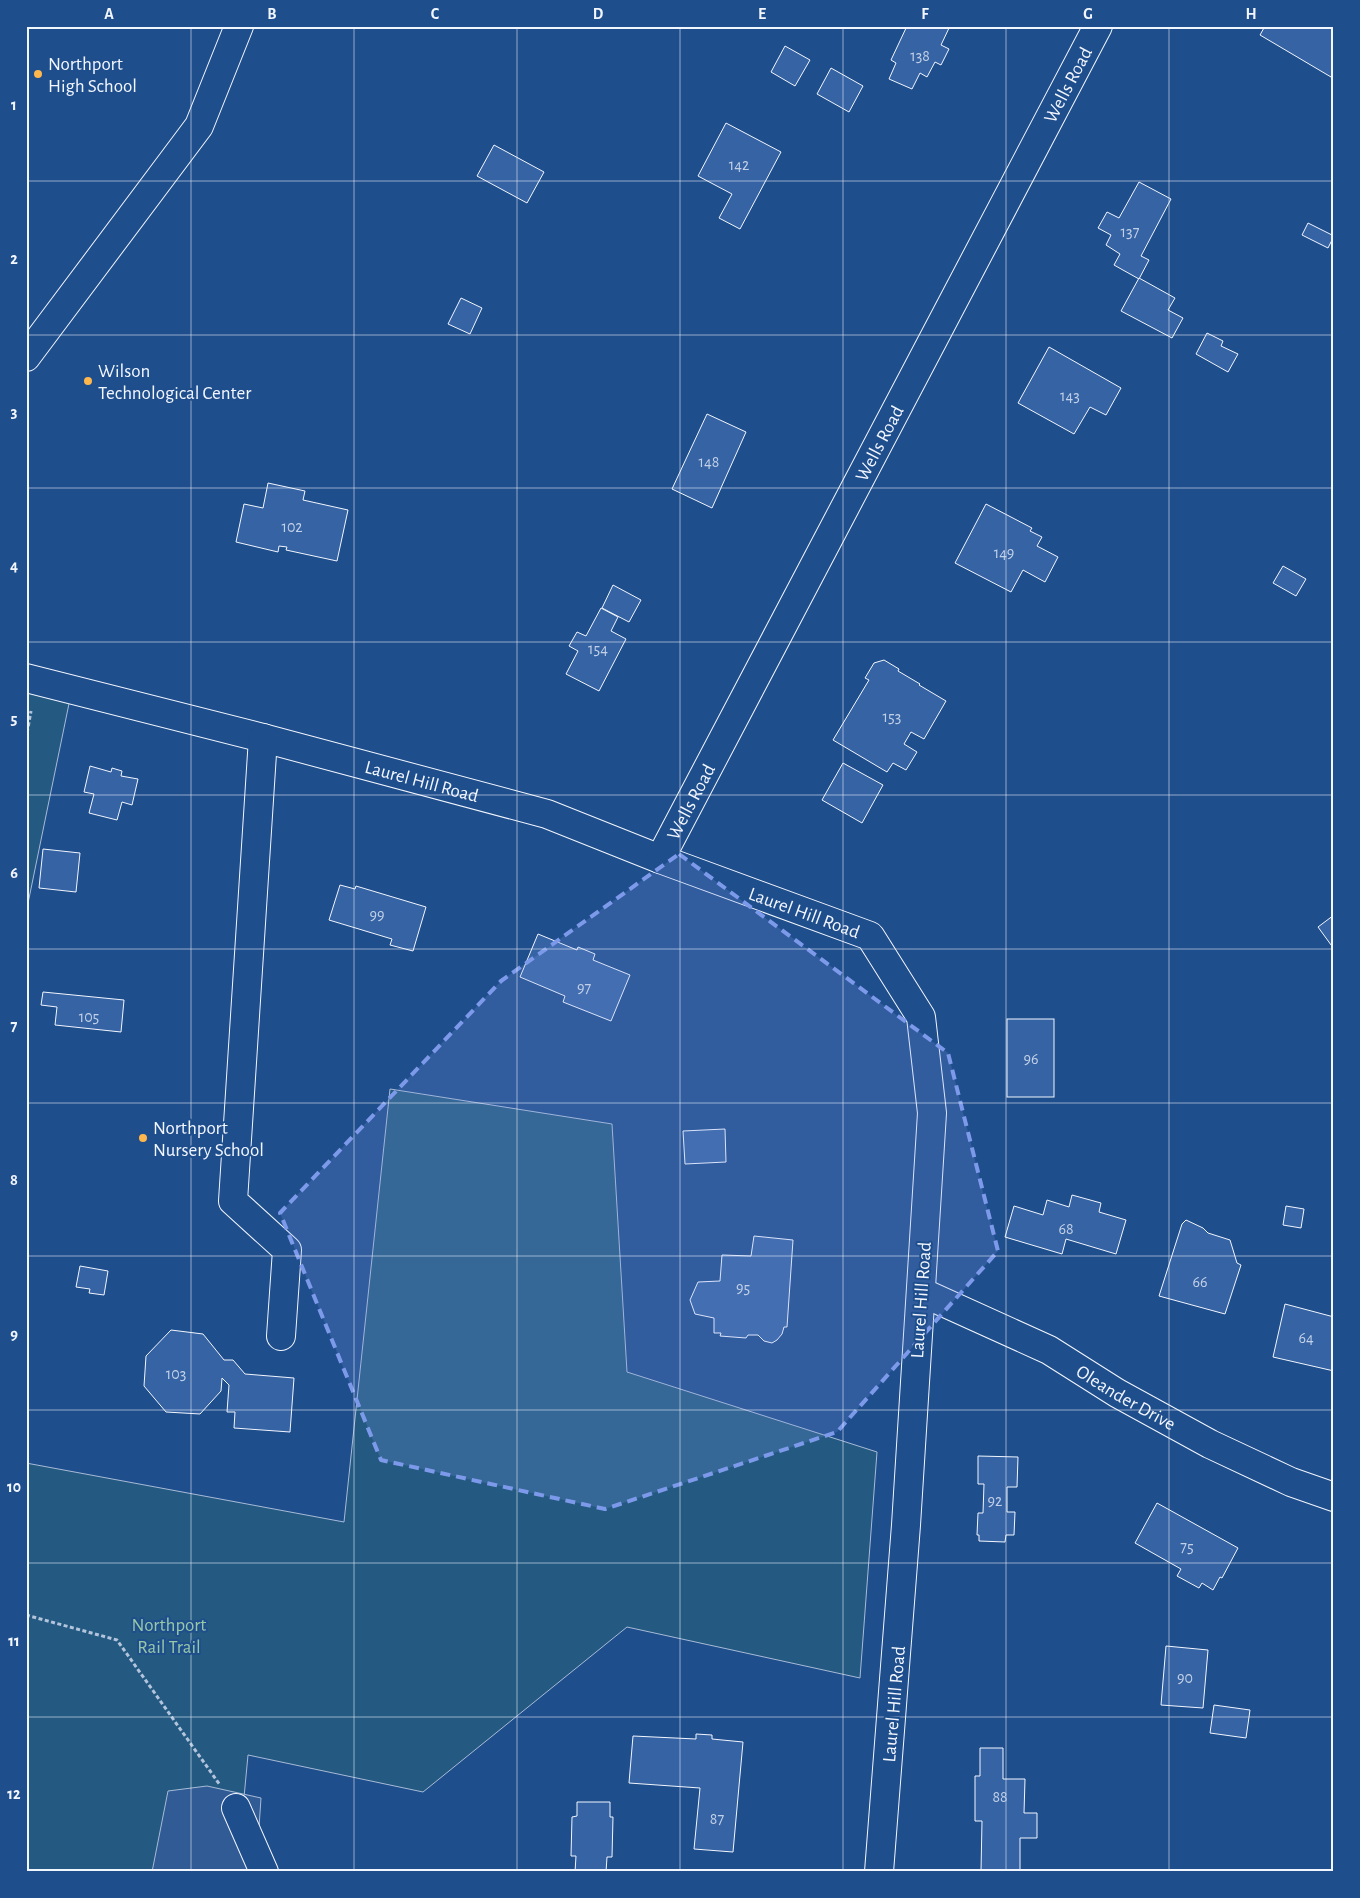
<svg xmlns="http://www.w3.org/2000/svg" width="1360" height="1898" font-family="'Alegreya Sans',sans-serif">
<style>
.green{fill:#245a82;stroke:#a8bbd7}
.parking{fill:#305b95;stroke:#a8bbd7}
.building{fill:#3563a3;stroke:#f2f6ff}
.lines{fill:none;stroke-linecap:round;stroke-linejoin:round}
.minor-casing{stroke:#f2f6ff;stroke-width:30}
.path{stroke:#b3c4dc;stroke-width:3;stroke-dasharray:4 2.5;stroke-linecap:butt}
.minor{stroke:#1f4e8c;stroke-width:28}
.marked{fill:#7d9aea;fill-opacity:0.2;stroke:#7d9aea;stroke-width:4;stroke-dasharray:10 6;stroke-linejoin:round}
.grid{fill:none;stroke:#f2f6ff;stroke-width:1;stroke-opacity:0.55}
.poi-dot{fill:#ffb74d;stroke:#1f4e8c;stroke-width:2}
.labels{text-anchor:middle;stroke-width:4;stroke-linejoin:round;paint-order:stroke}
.number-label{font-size:16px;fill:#c3d1e8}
.poi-label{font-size:19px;fill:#f2f6ff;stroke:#1f4e8c;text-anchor:start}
.street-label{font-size:19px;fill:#f2f6ff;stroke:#1f4e8c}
.park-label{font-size:19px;fill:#97c8a6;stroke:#1f4e8c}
.neatline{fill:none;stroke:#f2f6ff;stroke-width:2}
.grid-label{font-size:16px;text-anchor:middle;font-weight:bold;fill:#f2f6ff}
</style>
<rect width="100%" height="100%" fill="#1f4e8c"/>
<g class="green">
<path d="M26,676l46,13 -46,224z"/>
<path d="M390,1089l222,35 15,248 250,80 -17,226 -233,-51 -204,165 -175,-37 -11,117h-211v-409l318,59z"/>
</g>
<path class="parking" d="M207,1786l54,12 -5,74h-104l16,-81z"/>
<g class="building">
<path d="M907,26h43l-9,19 8,4 -8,16 -6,-3 -8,15 -7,-4 -8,16 -23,-10 7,-16 -5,-3z"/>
<path d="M1265,26h69v47l-3,4 -71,-42z"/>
<path d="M785,46l25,14 -15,26 -24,-14z"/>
<path d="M831,68l32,18 -14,26 -32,-18z"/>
<path d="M726,123l55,29 -41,77 -21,-11 13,-24 -34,-18z"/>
<path d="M494,145l50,27 -17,31 -50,-27z"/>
<path d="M1139,182l32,17 -30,57 8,4 -10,19 -25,-14 6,-11 -14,-9 5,-10 -13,-7 9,-16 12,6z"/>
<path d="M1308,223l26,13 -6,12 -26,-13z"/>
<path d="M1139,278l36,20 -7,12 15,8 -11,20 -51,-27z"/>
<path d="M461,298l21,10 -12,26 -22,-10z"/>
<path d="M1207,333l16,8 -2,5 17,8 -10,18 -32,-18z"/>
<path d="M1049,347l72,41 -15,27 -16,-8 -16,27 -56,-31z"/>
<path d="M707,414l39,18 -34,76 -40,-19z"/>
<path d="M268,483l37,8 -2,9 45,10 -11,51 -51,-11 1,-3 -8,-1 -1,6 -42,-10 8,-38 19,4z"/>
<path d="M986,504l46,24 -2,3 12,6 -5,9 21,11 -13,25 -22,-12 -12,22 -56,-29z"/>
<path d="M1283,566l23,13 -10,17 -23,-13z"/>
<path d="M613,585l28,15 -12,22 -27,-14z"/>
<path d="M601,608l17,9 -7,14 15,8 -27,52 -33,-17 12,-23 -9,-5 8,-14 9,4z"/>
<path d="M884,660l15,9 -1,2 22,13 -1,1 27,16 -22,38 -13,-7 -7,12 13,8 -11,18 -13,-7 -6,9 -54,-32 36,-60 -4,-2 9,-15z"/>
<path d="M843,763l40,22 -21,38 -40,-23z"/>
<path d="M90,766l21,6 1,-4 10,3 -1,5 17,3 -6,26 -10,-3 -5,18 -28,-7 5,-19 -10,-2z"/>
<path d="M43,849l37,4 -4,39 -37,-4z"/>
<path d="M340,885l15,4 1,-3 70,21 -13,44 -23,-6 2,-6 -63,-19z"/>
<path d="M1334,915v34l-16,-22z"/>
<path d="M538,934l39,16 1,-3 17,7 -2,6 37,15 -19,46 -48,-19 2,-6 -45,-19z"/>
<path d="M43,992l81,8 -3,32 -66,-7 2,-18 -16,-2z"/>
<rect x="1007" y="1019" width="47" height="78"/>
<path d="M725,1129l1,33 -41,2 -2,-33z"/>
<path d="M1072,1195l29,8 -2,9 27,8 -10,34 -50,-15 -4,15 -57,-17 9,-31 29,9 4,-15 22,7z"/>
<path d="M1286,1206l18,3 -3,19 -18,-3z"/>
<path d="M1186,1220l17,8 5,5 22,7 7,23 4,2 -16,49 -66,-18 23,-72z"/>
<path d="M754,1236l39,4 -6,87h-3l-2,7 -5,6 -5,3 -8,-2 -6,-6h-10l-2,3 -26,-2 1,-3h-7v-15l-19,-4 -5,-14 8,-18 22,-1 2,-26 29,1z"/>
<path d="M80,1266l28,5 -4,24 -15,-2 1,-4 -14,-2z"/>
<path d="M1285,1304l49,13v61h-2l2,-7 -61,-14z"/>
<path d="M171,1330l32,4 21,26h9l12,14 49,4 -4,54 -56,-4 1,-16h-8l2,-27 -7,-7 -1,13 -21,23 -34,-2 -22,-26 2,-30z"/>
<path d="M978,1456l40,1 -1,30h-10v25h8l-1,23h-8l-1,7 -26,-1v-6h-2l1,-22h5l1,-29h-6z"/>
<path d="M1157,1503l81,45 -16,30 -2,-1 -7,13 -11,-7 -3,5 -22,-12 4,-7 -46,-26z"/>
<path d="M1166,1646l42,4 -5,58 -42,-3z"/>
<path d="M1214,1705l36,5 -4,28 -36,-5z"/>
<path d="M696,1734l16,1v4l31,3 -10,110 -39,-3 6,-61 -71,-5 4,-47 63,3z"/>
<path d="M980,1748h23v31h22l-1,34h13v25h-17v34l-39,-1 1,-50h-7v-45h5z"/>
<path d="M577,1802h33v15h3l-1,40h-5l-1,15h-31l1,-16h-5l1,-39 5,-1z"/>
</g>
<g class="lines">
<defs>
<g id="minor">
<path d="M26,357l173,-231 40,-100"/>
<path id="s1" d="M26,678l237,60 284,76 113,45 210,77 51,81 11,96 -26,412 -27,347"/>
<path d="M263,738l-30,463 54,49 -6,86"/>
<path id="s2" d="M660,859l438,-833"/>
<path id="s3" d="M921,1292l128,58 68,43 93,51 81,38 43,15"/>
<path d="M236,1808l28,64"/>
</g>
</defs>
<use href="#minor" class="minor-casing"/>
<g class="path">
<path d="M26,739l5,-28"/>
<path d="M26,1615l91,25 103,145"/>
</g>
<use href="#minor" class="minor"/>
</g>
<path class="marked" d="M679,854l269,199 50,198 -161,181 -232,77 -224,-49 -101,-247 221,-232z"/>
<path class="grid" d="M191,26v1846M354,26v1846M517,26v1846M680,26v1846M843,26v1846M1006,26v1846M1169,26v1846M26,181h1308M26,335h1308M26,488h1308M26,642h1308M26,795h1308M26,949h1308M26,1103h1308M26,1256h1308M26,1410h1308M26,1563h1308M26,1717h1308"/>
<g class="poi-dot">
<circle cx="38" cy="74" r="5"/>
<circle cx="88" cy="381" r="5"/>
<circle cx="143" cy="1138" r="5"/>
</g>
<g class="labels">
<g class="number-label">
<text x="920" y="61">138</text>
<text x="739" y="170">142</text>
<text x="1130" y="237">137</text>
<text x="1070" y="401">143</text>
<text x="709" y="467">148</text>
<text x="292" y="532">102</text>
<text x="1004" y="558">149</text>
<text x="598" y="654">154</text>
<text x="892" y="722">153</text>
<text x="377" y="920">99</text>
<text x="584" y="993">97</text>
<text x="89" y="1022">105</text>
<text x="1031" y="1064">96</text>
<text x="1066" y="1234">68</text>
<text x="1200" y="1287">66</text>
<text x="743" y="1293">95</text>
<text x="1306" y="1343">64</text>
<text x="176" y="1379">103</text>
<text x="995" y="1506">92</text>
<text x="1187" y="1552">75</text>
<text x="1185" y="1683">90</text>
<text x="1000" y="1802">88</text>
<text x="717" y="1824">87</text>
</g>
<g class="poi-label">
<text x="48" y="70">Northport<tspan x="48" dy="22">High School</tspan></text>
<text x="98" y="377">Wilson<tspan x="98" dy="22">Technological Center</tspan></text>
<text x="153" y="1134">Northport<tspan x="153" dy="22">Nursery School</tspan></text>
</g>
<g class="street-label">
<text dy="7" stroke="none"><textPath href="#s2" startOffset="875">Wells Road</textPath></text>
<text dy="7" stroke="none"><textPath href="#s2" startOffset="470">Wells Road</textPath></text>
<text dy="7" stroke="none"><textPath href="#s1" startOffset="409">Laurel Hill Road</textPath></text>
<text dy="7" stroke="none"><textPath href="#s2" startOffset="65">Wells Road</textPath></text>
<text dy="7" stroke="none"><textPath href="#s1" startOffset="814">Laurel Hill Road</textPath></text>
<text transform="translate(920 1300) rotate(-86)" y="7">Laurel Hill Road</text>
<text dy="7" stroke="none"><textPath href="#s3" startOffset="231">Oleander Drive</textPath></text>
<text transform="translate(893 1704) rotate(-85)" y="7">Laurel Hill Road</text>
</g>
<g class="park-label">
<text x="169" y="1631">Northport<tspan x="169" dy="22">Rail Trail</tspan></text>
</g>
</g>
<rect width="1360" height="1898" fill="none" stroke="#1f4e8c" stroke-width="55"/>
<rect x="28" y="28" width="1304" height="1842" class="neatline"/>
<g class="grid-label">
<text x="109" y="19">A</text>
<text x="272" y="19">B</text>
<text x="435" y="19">C</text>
<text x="598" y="19">D</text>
<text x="762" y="19">E</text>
<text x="925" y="19">F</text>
<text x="1088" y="19">G</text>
<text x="1251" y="19">H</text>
<text x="14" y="110">1</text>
<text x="14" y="264">2</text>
<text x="14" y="417">3</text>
<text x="14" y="571">4</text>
<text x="14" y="724">5</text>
<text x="14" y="878">6</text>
<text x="14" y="1031">7</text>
<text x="14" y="1185">8</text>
<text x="14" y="1339">9</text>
<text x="14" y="1492">10</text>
<text x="14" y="1646">11</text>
<text x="14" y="1799">12</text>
</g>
</svg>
